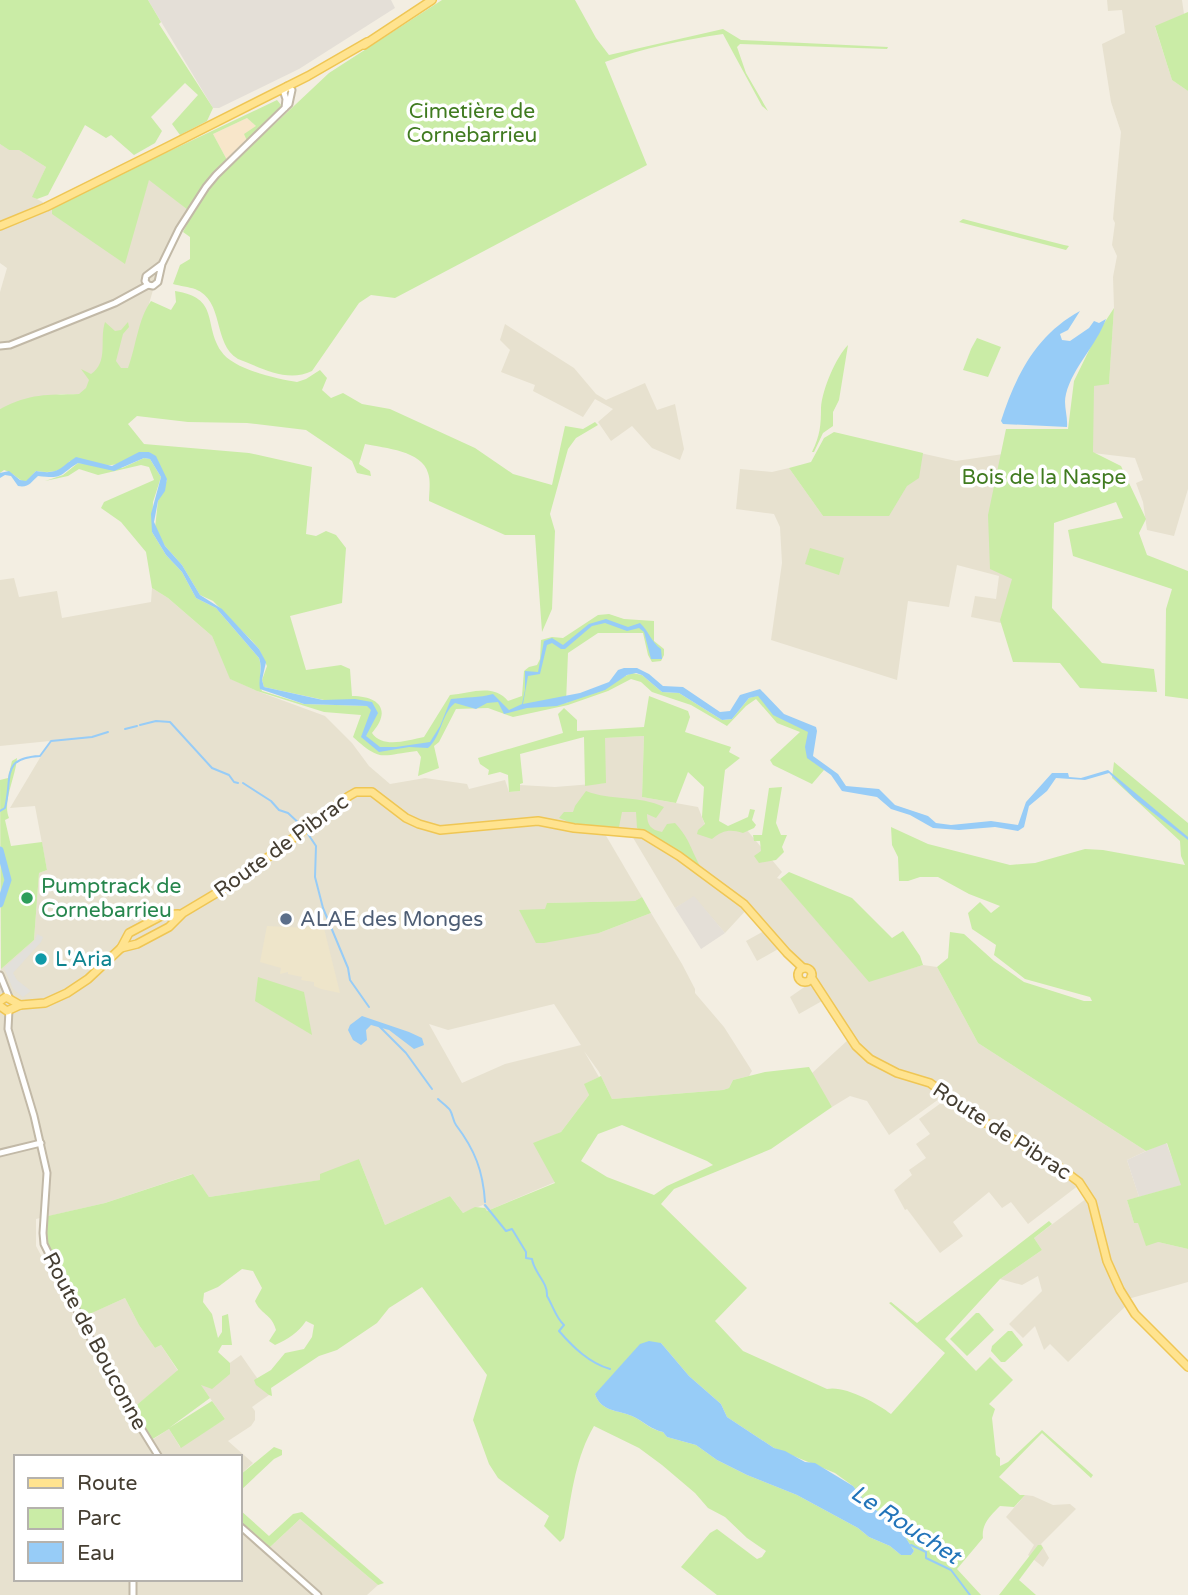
<svg xmlns="http://www.w3.org/2000/svg" width="1188" height="1595" font-family="'Varela Round',sans-serif">
<style>
.residential{fill:#e7e1cf;fill-rule:evenodd}
.commercial{fill:#f8e6ca}
.industrial{fill:#e4dfd7}
.education{fill:#eee5ca}
.green{fill:#caeca6;fill-rule:evenodd}
.parking{fill:#e2e0db}
.water{fill:#97ccf7}
.lines{fill:none;stroke-linecap:round;stroke-linejoin:round}
.stream{stroke:#97ccf7;stroke-width:2}
.river{stroke:#97ccf7;stroke-width:7}
.minor-casing{stroke:#c2b9a7;stroke-width:9}
.major-casing{stroke:#efc654;stroke-width:10}
.minor{stroke:#fff;stroke-width:5}
.major{stroke:#ffe38f;stroke-width:7}
.leisure-dot{fill:#2e9e5b;stroke:#fff;stroke-width:2.5}
.service-dot{fill:#5c6f8a;stroke:#fff;stroke-width:2.5}
.culture-dot{fill:#0f9aa8;stroke:#fff;stroke-width:2.5}
.labels{text-anchor:middle;stroke-width:7;stroke-linejoin:round;paint-order:stroke}
.park-label{font-size:21px;fill:#407b20;stroke:#fff}
.street-label{font-size:21px;fill:#453e32;stroke:#fff}
.leisure-label{font-size:21px;fill:#27864d;stroke:#fff;text-anchor:start}
.service-label{font-size:21px;fill:#4e5e75;stroke:#fff;text-anchor:start}
.culture-label{font-size:21px;fill:#0d838f;stroke:#fff;text-anchor:start}
.water-label{font-size:23px;font-style:italic;fill:#2274ba;stroke:#fff}
</style>
<rect width="100%" height="100%" fill="#f3eee2"/>
<g class="residential">
<path d="M1107,0h75l2,14 -29,13 17,53 16,11v398l-14,47 -27,-6 -4,-28 -7,-19 7,-3 -8,-22 -42,-5 -3,-67 19,-3 5,-75 -1,-31 4,-21 -5,-11 3,-22 -2,-4 8,-87 -10,-30 -9,-58 23,-11 -3,-23 -14,1z"/>
<path d="M0,144l9,6h10l27,17 -13,30 19,10 72,56 25,-84 43,34 -32,59 1,11 -8,7 -34,117 -30,-13h-29l-60,15v-117l7,-24 -7,-5z"/>
<path d="M505,324l69,44 22,26 10,6 39,-17 12,27 18,-6 9,45 -4,11 -28,-12 -20,-22 -21,15 -13,-19 15,-13 -18,-10 -12,18 -50,-26 2,-6 -34,-13 9,-22 -10,-10z"/>
<path d="M907,450l49,11 54,-8 7,123 -16,47 -30,-6 4,-21 21,3 3,-23 -42,-11 -8,42 -41,-6 -11,79 -126,-40 11,-77 -2,-36 -6,-13 -38,-5 4,-40 32,3 17,-4 34,48z"/>
<path d="M14,578l5,19 38,-6 5,27 89,-16 1,-14 16,10 44,38 19,43 26,12 68,25 27,27 17,23 21,18 35,-6 42,6 2,5 36,-9 4,12 11,-1v-6l35,2 50,-4v-45l39,-2 -2,61 56,10 11,28 32,-12 41,49 -5,6 3,1 89,102 54,-16 14,2 41,76 168,108 -19,9 12,37 -12,3 7,23 4,-1 20,20 30,7v33l-60,17 2,3 -62,60 -18,-18 -6,6 -9,-24 -12,12 -14,-14 33,-33 -4,-15 -16,9 -22,-6 42,-29 -8,-12 53,-40 -8,-13 -51,39 -17,-22 -9,6 -13,-16 -36,30 10,14 -23,17 -33,-44 -2,1 -11,-20 18,-15 -3,-5 17,-12 -10,-14 14,-10 -11,-15 22,-16 -2,-4 -50,36 -22,-34 -17,-5 -18,11 -21,-33 38,-35 -27,-38 -23,13 -9,-17 23,-16 -4,-6 1,-7 -4,-4 -6,-1 -51,-56 -24,26 -31,-36 -19,11 -43,-72 -27,-2 37,63 -7,4 -88,2 52,30 52,-20 31,51 13,25v4l29,34 28,44 -3,5 -16,4 -4,8 -6,2 -111,9 -13,-27 -15,-21 15,26 -14,7 4,11 -28,37 -8,4 2,46 -68,29 -4,-6 -20,8 -13,-17 -65,29 -26,-66 -38,21 -112,17 -17,-23 -87,29 -69,16v27l40,74 49,-22 14,27 16,23 6,-3 17,26 -46,38 20,31 17,-11 11,18 45,-28 -25,-35 41,-29 28,40 -17,12 3,4v9l-4,6 -23,15 25,22 -13,12v-18h-224v122h224v-56l29,25 31,-29 78,66 -11,10h-367v-614l1,-12 33,-29 5,-67 8,-3 -12,-64 -25,2 40,-67 -50,5v-166zM554,1004l27,41 -76,19 -43,19 -33,-59 19,6z"/>
<path d="M764,931l16,17 -23,13 -11,-20z"/>
<path d="M1025,1495l8,1 20,9 17,-1 6,5 -35,35 8,14 -6,9 -15,-12 6,-10 -28,-28z"/>
</g>
<path class="commercial" d="M247,118l9,8 -8,17 -21,17 -14,-26z"/>
<g class="industrial">
<path d="M148,0h243l4,8 -96,61 -80,39h-6z"/>
<path d="M694,896l31,37 -24,16 -26,-41z"/>
<path d="M1166,1142l16,43 -43,12 -12,-37z"/>
</g>
<path class="education" d="M322,920l18,73 -19,-4 -7,-3v-4l-13,-2 1,-3 -14,-3v-2l-8,2 1,-6 -21,-6 7,-36 39,2z"/>
<g class="green">
<path d="M0,0h148l13,22 -2,2 54,84 -6,13 -27,14 -8,-11 26,-29 -13,-12 -34,34 11,14 -7,12 -21,12 -23,-20 -5,3 -21,-13 -37,70 -11,4 -5,-2 14,-30 -27,-17h-10l-9,-6z"/>
<path d="M442,0h133l21,38 13,17 114,-26 18,11 147,7 -1,2 -147,-5 -3,3 9,26 22,38 -6,-5 -39,-72c-40,6 -79,14 -118,28l42,103 -252,133 -24,-3 -12,8 -47,68c-25,12 -50,-3 -74,-12 -26,-16 -13,-58 -43,-70 -6,-2 -15,-3 -22,-5l7,-19 10,-6v-22l-7,-5c12,-24 26,-45 45,-64l101,-95z"/>
<path d="M1188,12v79l-16,-11 -17,-54z"/>
<path d="M277,100l4,5 -3,6 -30,32 -4,-9 12,-8 -9,-8 -34,16 14,26 -12,11 -27,39 -39,-30 -24,84 -73,-50v-7z"/>
<path d="M963,219l101,26 5,1 -3,4 -107,-28z"/>
<path d="M175,291c45,7 28,32 46,60 11,18 56,28 76,31l9,-3 14,-9 7,8 -5,12 9,8 12,-5 19,11 28,5 85,39 38,26 39,11 13,-59 18,3 12,-7 3,3 -22,13 -8,11 -18,65 5,17 -3,78 -10,23 -7,-97h-30l-76,-34c0,-8 2,-20 -1,-28 -6,-22 -43,-25 -63,-29l-6,20 11,7 1,5 -14,-3 -5,-12 -46,-31 -59,-7 -59,-1 -51,-6 -9,8 16,20 105,9 63,14 -6,67 10,2 10,-5 10,4 10,13 -4,55 -52,13 16,54 35,-5 9,4 2,27c27,0 40,14 20,37 11,16 36,7 52,4l26,-42c20,-2 44,-12 58,6l14,-5 2,-25 5,-4 8,-2 3,-6 1,-19 11,-3 11,1 35,-23 11,-1 15,5 30,2v20l10,8v6l-3,6 -9,1 -4,-7 -5,-22h-45l-30,20 -2,50 66,-30 10,2 20,17 17,1 43,27 10,-1 17,-21 11,-3 17,19 31,15 3,6 -2,18 15,17 -12,14 -39,-19 -3,-5 30,-28 -23,-9 -21,-24 -10,7 -19,20 -36,-21 -39,-13 -11,-10 -10,-3 -23,12 -40,14 -55,12 -25,-9 -32,1 -17,33 -5,4 5,22 -21,8 3,-19 -4,-6c-36,4 -35,12 -64,-14l8,-22 -37,-3 -67,-21 -27,-12 -18,-43 -44,-38 -16,-10 -6,-36 -25,-30 -20,-14 3,-6 50,-22 -5,-13 -8,-2 -43,10 -19,-6 -11,7 -23,5 18,-6 15,-12 44,5 22,-10 6,1 11,18 -8,25 -1,30 14,23 16,17 14,26 20,10 43,50c4,12 -2,21 3,33l42,13 64,2 3,-4 -47,-2 -60,-13 -2,-7 5,-14 -8,-17 -7,-8 -39,-40 -13,-6 -18,-30 -17,-19 -10,-18 3,-27 9,-21 -18,-28c-13,0 -20,9 -32,12 -9,3 -36,-2 -47,-3 -10,12 -20,12 -34,10l-10,11c-7,-1 -12,-9 -22,-12l-4,3v-64c31,-16 46,-14 79,-15l7,-6 3,-8 -8,-11 10,5c18,-12 8,-34 14,-52l10,9 6,-1 7,-8 1,5 -6,7 -7,27 5,7h7c8,-21 10,-49 23,-67l20,9 5,-8z"/>
<path d="M1114,308l-5,76 -15,2 -1,66 28,14 25,53 -7,14 8,22 41,16v128l-23,-3 1,-87 6,-20 -99,-33 -5,-26 55,-12 -7,-16 -62,21 -2,85 50,55 52,6 3,23 -77,-4 -20,-25 -47,-1 -13,-42 12,-41 -22,-10 -2,-54 18,-86h62l6,-48 23,-47z"/>
<path d="M977,338l24,9 -13,30 -25,-7 8,-21z"/>
<path d="M848,345l-9,55 -6,12v14l-10,7 -9,19h-2c8,-16 9,-27 9,-44 1,-18 15,-51 27,-63z"/>
<path d="M834,432l89,21 -4,25 -12,8 -18,30h-66l-34,-48 22,-6 13,-24z"/>
<path d="M810,548l34,10 -5,17 -34,-11z"/>
<path d="M649,696l39,15 2,6 -5,15 46,15 -2,5 11,6 -15,12 -6,51 9,5 20,-9 2,-8 5,1 -3,10 4,5 -2,3 -11,5c-13,-4 -20,-3 -31,6l-15,-5 1,-4 7,-6 -3,-7 2,-30 -16,-15 -12,31 -34,-6 2,-61 -39,2 1,45 -21,3 -1,-49 -64,17 3,29 -3,1v7l-11,1 -1,-17 -8,-3 -12,3 1,-5 -9,-6 -2,-6 85,-25 -5,-19 6,-6 13,12v11l67,-4z"/>
<path d="M17,758c-1,18 -15,44 -8,60l-4,2 6,26 31,-4 5,28 -8,3 -5,67 -33,29 -1,-189 8,-2 4,-17z"/>
<path d="M1114,762l74,61v426l-30,-7 -12,4 -8,-23h-4l-7,-23 54,-15 -14,-42 -21,8 -168,-108 -41,-76 11,-9 2,-26 14,2 30,27 30,21 60,19h8l-2,-4 -65,-18 -31,-24 2,-10 -24,-16 -4,-16 12,-11 11,11 9,-7 -31,-12 -31,-17h-18l-12,4h-9l-1,-24 -6,-12 -1,-18 37,17 82,21 25,-2 50,-14 18,1 82,15 -4,-9 -1,-15 -68,-63z"/>
<path d="M782,787l-6,36 5,12h6l-5,12 2,5 -8,8 -17,3 -5,-7 7,-5 -1,-10h-6l-1,-6h9l7,-47z"/>
<path d="M586,791c25,10 53,4 78,16l-8,11 -9,-4c0,11 4,16 15,18l5,-8 8,-1c14,15 15,24 25,43l-63,-38 -1,-16h-14l-3,15 -43,-2 -17,-7 5,-6h9l2,-6z"/>
<path d="M789,872l63,26 40,40 11,-7 17,25 3,9 -54,17 -89,-103z"/>
<path d="M642,897l9,16 -52,20 -55,10h-8l-17,-33 26,-1 2,-6 88,-2z"/>
<path d="M258,977l46,15 8,43 -57,-34z"/>
<path d="M809,1067l23,40 -61,42 -97,40 -13,15 86,84 -32,33 28,30 84,38c17,-4 50,14 64,25l54,-61 -56,-50 2,-1 26,21 132,-102 3,3 -18,14 8,12 -42,29 -55,60 31,32 14,-14 23,23 -24,24 6,5 -3,9 4,37 4,3v8l8,-4 34,-32 51,45 -2,3 -49,-45 -43,44 21,18h5l-11,12 -14,-1c-9,9 -19,18 -17,32l-26,31 24,26h-264l-36,-28 29,-34 7,-4 40,30 5,-2 4,-6 -19,-13 -22,-21 -17,-9 -13,-15 -33,-28 -23,-17 -45,-22c-20,34 -23,74 -30,112l-4,4 -16,-16 5,-10 -51,-38 -9,-14 -16,-44 14,-45 -65,-88 -33,21 -12,15 -40,27 -18,6 -48,32 1,8 -3,-1 -13,-10 -2,-5 17,-10 14,-17 19,-4 8,-12 2,-12 -8,-4c-8,12 -18,18 -31,24l-6,-4 7,-11c-4,-16 -16,-16 -21,-29l7,-13 -9,-17 -11,-2 -24,18 -14,6 -1,9 9,12 6,24 4,-6v-16l6,-2 4,31h-10l-4,7 12,11v11l-18,15 -11,-4 9,13 -41,30 43,-27 13,18 -44,29 -12,-19 -18,11 -19,-31 46,-39 -17,-25 -6,3 -16,-23 -14,-27 -42,19 -34,-66 -4,-14 3,-21 57,-13 88,-29 16,23 111,-17v-6l39,-15 26,66 65,-29 13,17 12,-6 10,1 2,3 68,-28 -22,-40 28,-11 28,-37 -5,-11 17,-8 11,23 111,-9 6,-2 4,-8 32,-8zM622,1125l85,36 6,4 -46,21 -13,9 -47,-18 -26,-16 17,-27zM661,1343l28,33 32,28 6,13 47,31 61,25 18,13 14,18 24,16 10,10 13,21 -3,4h-10l-11,-9 -21,-9 -11,-9 -61,-33 -50,-20 -30,-15 -21,-15 -29,-8 -4,-5c-12,-2 -20,-11 -31,-16 -14,-6 -31,-4 -37,-22z"/>
<path d="M976,1313h3l15,17 -27,26 -17,-17z"/>
<path d="M1008,1331h4l11,14 -18,17h-4l-10,-11 1,-5z"/>
<path d="M274,1447l8,3v5l-8,4 -34,32v-16z"/>
<path d="M240,1510l29,26 24,-22 9,-2 82,71 -6,2 -78,-66 -31,29 -29,-25z"/>
<path d="M1038,1545h3l2,3 -24,32 17,15h-37z"/>
</g>
<path class="parking" d="M37,934l6,3 -2,5 -28,31 4,7 14,11 -8,6 -10,-8 -9,-21 31,-28z"/>
<g class="water">
<path d="M1080,311l-12,19 -8,4 2,6 8,1 19,-13 5,-7 5,2 7,-4c-10,27 -33,48 -40,75 -3,11 2,22 1,33l-64,-3 -2,-3c15,-46 35,-86 79,-110z"/>
<path d="M139,452h10l7,4 11,23 -2,12 -7,10 -4,21 11,24 17,19 18,30 22,14 37,40 7,13 -4,18 2,7 59,13 32,-1 17,3 6,11 -12,23 14,11h16l34,-5 10,-16 11,-27c15,-2 28,-1 42,-5l16,16 13,-6 3,-14v-19l13,1 6,-31 8,-3 11,7 26,-21 17,-5 22,8 12,-4c9,8 11,19 21,26l1,10h-11l-7,-27 -5,-4 -12,3 -22,-8 -13,3 -27,23h-4l-9,-6 -5,2 -7,29 -12,2 -5,28 57,-11 29,-11 9,-12 6,-2h13l12,6 14,12 20,1 37,25 10,-1 10,-16 20,-6 24,25 32,13 1,4 -4,25 25,18 8,12 33,3 16,16 33,11 8,7 15,2 40,-4 27,4 8,-23 26,-29h16l1,4 12,1 27,-8 80,67v3l-54,-42 -25,-25 -24,7 -29,-2 -9,13 -18,15 -5,21 -6,4 -23,-4 -36,3 -26,-2 -23,-13 -19,-6 -14,-12 -35,-6 -11,-16 -24,-17 -2,-11 3,-15 -35,-17 -15,-19 -9,2 -17,21 -10,1 -43,-27 -17,-1 -20,-17 -6,-2 -9,2 -22,15 -48,16 -30,2 -23,6 -6,-12 -11,1 -11,6 -21,-6c-14,11 -13,33 -27,45l-19,-1 -30,5 -18,-15 10,-27 -4,-4 -63,-2 -44,-15c-2,-11 3,-20 -1,-31l-43,-50 -20,-10 -14,-26 -16,-17 -14,-23 -1,-18 10,-37 -11,-18 -6,-1 -30,13 -36,-8c-20,12 -12,16 -40,13 -7,6 -9,12 -20,10l-7,-10 -6,-1 -5,3v-5l9,-2 11,9 6,1 10,-10c23,4 23,-3 40,-14l36,9z"/>
<path d="M362,1016l47,16 13,6 2,7 -10,4 -25,-19 -18,-5 -5,5 1,10 -6,5 -8,-5 -5,-10 2,-5z"/>
<path d="M649,1341l12,2 28,33 32,28 6,13 47,31 11,3 20,11 10,1 38,23 14,18 24,16 10,10 13,21 -3,4h-10l-11,-9 -21,-9 -11,-9 -61,-33 -50,-20 -30,-15 -21,-15 -29,-8 -4,-5c-11,-2 -20,-11 -31,-16 -14,-6 -31,-4 -37,-22l45,-50z"/>
</g>
<g class="lines">
<g class="stream">
<path d="M140,725l16,-4 14,1 42,46 17,7 5,7 4,1"/>
<path d="M125,729l12,-3"/>
<path d="M243,783l28,18 8,9 9,3 14,13"/>
<path d="M0,811l5,-3c8,-31 -5,-50 35,-52l11,-15 41,-4 16,-5"/>
<path d="M306,831l10,15 -1,31 8,31 25,60 2,12 19,27"/>
<path d="M379,1026l27,27 26,36"/>
<path d="M438,1099c3,3 9,7 12,11 3,5 3,11 6,15 19,25 27,46 29,77"/>
<path d="M485,1205l21,26 6,-2 14,23v6l6,1c2,14 16,23 15,37 6,10 9,22 17,29l-5,6c14,16 30,32 51,38"/>
<path d="M911,1545l15,7v6l25,12 19,25"/>
</g>
<path class="river" d="M0,850l8,30 -8,24"/>
<defs>
<g id="minor">
<path d="M162,264l-4,18 -5,4 -5,-1 -3,-4 1,-5 16,-12 17,-35 27,-42 10,-12 73,-71 3,-14 -5,-4 -3,7 2,6 -1,9"/>
<path d="M0,346l10,-1 105,-42 33,-18"/>
<path d="M0,975l9,22"/>
<path d="M9,1010l-1,19 26,87 13,57 -4,60 1,11 66,134 49,79"/>
<path d="M0,1153l41,-10"/>
<path d="M240,1526l78,69"/>
<path d="M133,1595v-16"/>
</g>
<g id="major">
<path d="M364,45l68,-45"/>
<path d="M0,226l46,-19 119,-59 143,-72 59,-34"/>
<path d="M121,948l16,-4 32,-17 14,-14 52,-31 114,-86 7,-4h16l34,26 13,6 21,6 98,-9 36,7 69,6 36,22 65,48 43,49 16,15"/>
<circle cx="805" cy="975" r="7"/>
<path d="M811,977l45,69 14,13 27,14 33,10 46,34 79,47 24,18 13,20 15,59 13,29 15,24 53,53"/>
<path d="M0,1001l6,-4 14,8"/>
<path d="M0,1006l7,5 13,-6 25,-2 22,-10 21,-14 33,-31 8,-15 34,-18 15,-1"/>
</g>
</defs>
<use href="#minor" class="minor-casing"/>
<use href="#major" class="major-casing"/>
<use href="#minor" class="minor"/>
<use href="#major" class="major"/>
</g>
<circle class="leisure-dot" cx="27" cy="898" r="7"/>
<circle class="service-dot" cx="286" cy="919" r="7"/>
<circle class="culture-dot" cx="41" cy="959" r="7"/>
<g class="labels">
<g class="park-label">
<text x="472" y="118">Cimetière de<tspan x="472" dy="24">Cornebarrieu</tspan></text>
<text x="1044" y="484">Bois de la Naspe</text>
</g>
<g class="street-label">
<text transform="translate(281 846) rotate(-36)" y="7">Route de Pibrac</text>
<text transform="translate(1002 1131) rotate(33)" y="7">Route de Pibrac</text>
<text transform="translate(95 1341) rotate(62)" y="7">Route de Bouconne</text>
</g>
<g class="leisure-label">
<text x="41" y="893">Pumptrack de<tspan x="41" dy="24">Cornebarrieu</tspan></text>
</g>
<g class="service-label">
<text x="300" y="926">ALAE des Monges</text>
</g>
<g class="culture-label">
<text x="55" y="966">L'Aria</text>
</g>
<g class="water-label">
<text transform="translate(906 1524) rotate(33)" y="8">Le Rouchet</text>
</g>
</g>
<rect x="14" y="1455" width="228" height="126" fill="#ffffff" stroke="#b5b2ad" stroke-width="2"/>
<rect x="28" y="1478" width="35" height="10" fill="#ffe38f" stroke="#b5b2ad" stroke-width="2"/>
<text x="77" y="1490" font-size="21" fill="#453e32">Route</text>
<rect x="28" y="1508" width="35" height="21" fill="#caeca6" stroke="#b5b2ad" stroke-width="2"/>
<text x="77" y="1525" font-size="21" fill="#453e32">Parc</text>
<rect x="28" y="1542" width="35" height="21" fill="#97ccf7" stroke="#b5b2ad" stroke-width="2"/>
<text x="77" y="1560" font-size="21" fill="#453e32">Eau</text>
</svg>
